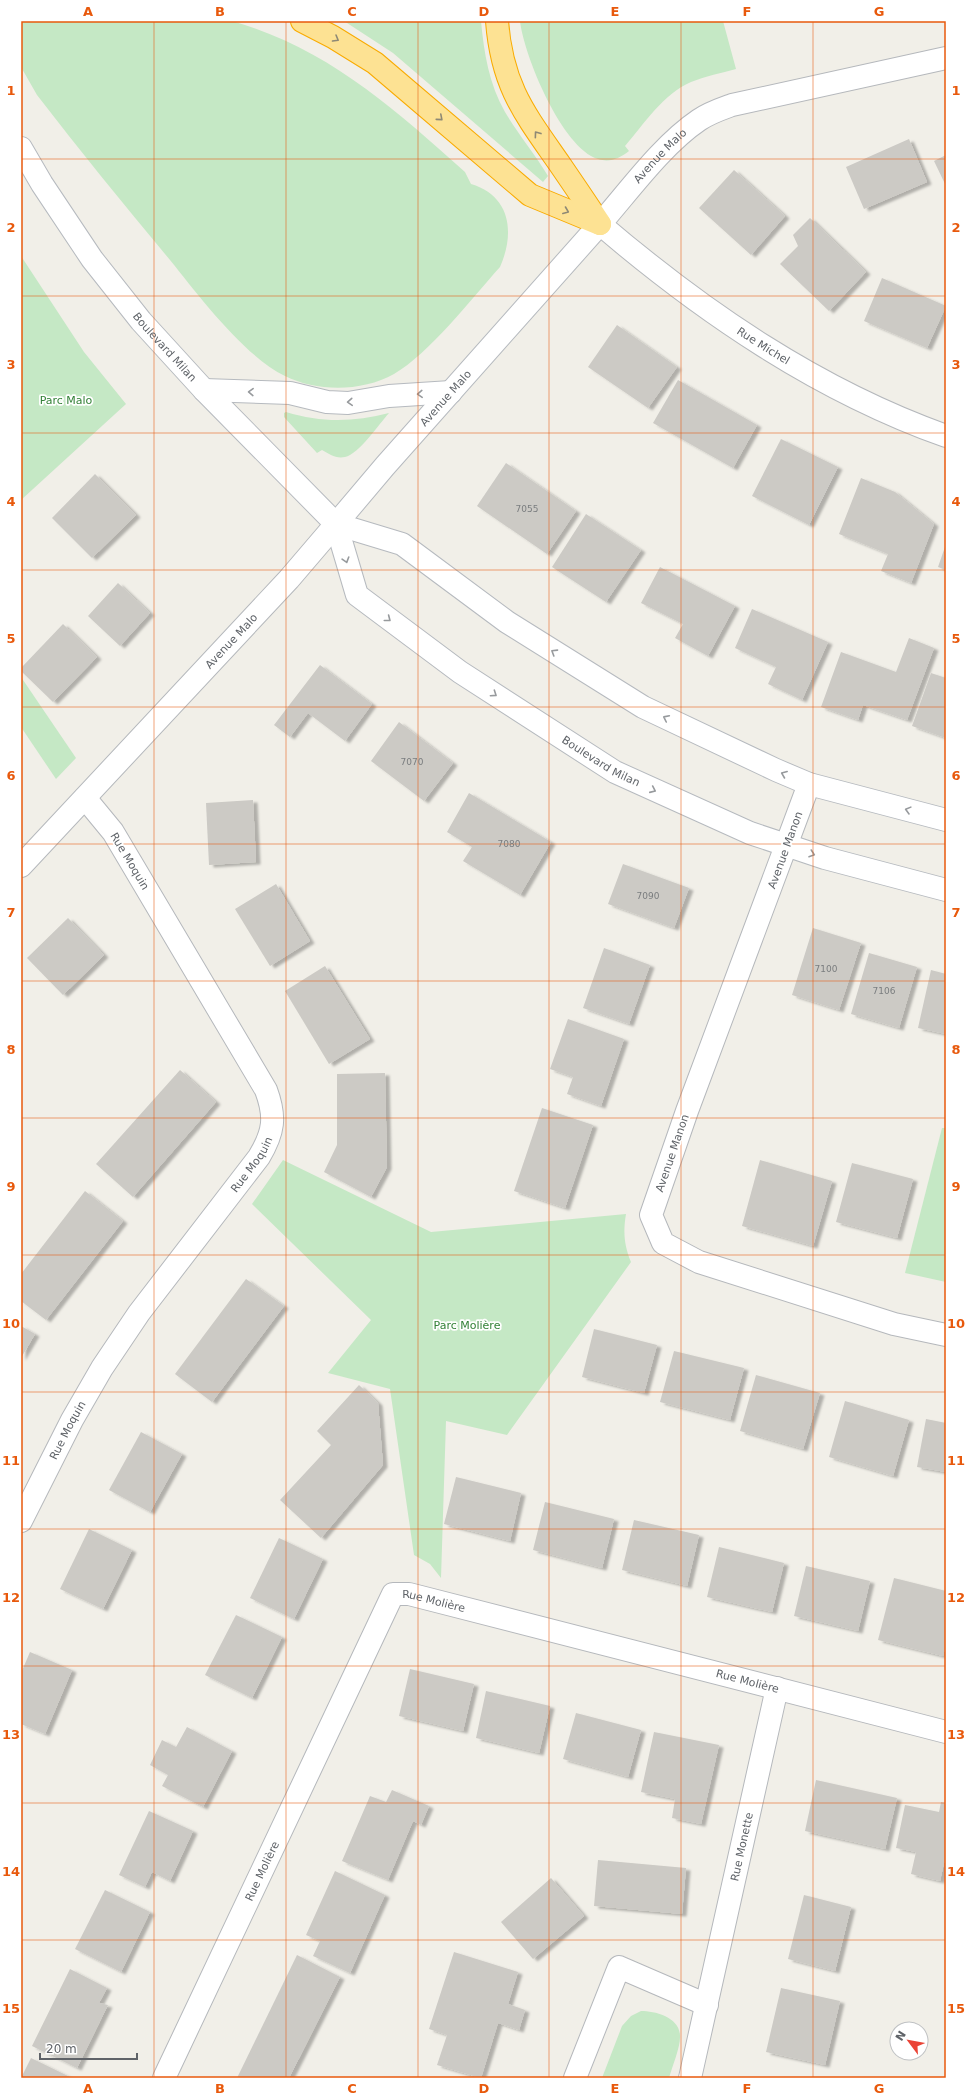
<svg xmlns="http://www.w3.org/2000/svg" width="967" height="2099" font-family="'DejaVu Sans',sans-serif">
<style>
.green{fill:#c5e8c5}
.building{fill:#cccac5;filter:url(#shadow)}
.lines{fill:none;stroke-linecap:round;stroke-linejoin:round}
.minor-casing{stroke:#b5b8bc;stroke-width:24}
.tertiary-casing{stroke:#b5b8bc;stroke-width:24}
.secondary-casing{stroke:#b6babf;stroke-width:24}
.motorway-casing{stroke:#f9ab00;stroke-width:24}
.minor{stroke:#fff;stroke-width:22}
.tertiary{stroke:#fff;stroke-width:22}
.secondary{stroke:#fff;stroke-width:22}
.motorway{stroke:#fde293;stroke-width:22}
.oneway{stroke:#8e8975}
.oneway2{stroke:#979a9d}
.grid{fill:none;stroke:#e8590c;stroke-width:1;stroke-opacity:0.55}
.labels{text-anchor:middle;stroke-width:3.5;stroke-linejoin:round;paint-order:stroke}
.number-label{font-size:9px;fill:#7a7d7f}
.street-label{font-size:11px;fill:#5f6368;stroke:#fff}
.park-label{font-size:11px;fill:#348238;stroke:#fff}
.neatline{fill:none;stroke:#e8590c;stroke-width:1.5}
.grid-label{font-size:13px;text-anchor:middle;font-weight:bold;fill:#e8590c}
</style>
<defs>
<filter id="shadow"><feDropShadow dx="4.5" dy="2.5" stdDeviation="1" flood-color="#0004"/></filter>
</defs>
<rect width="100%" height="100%" fill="#f1efe8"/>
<g class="green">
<path d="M21,21h211c96,28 160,86 233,151l6,12c40,12 44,49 29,83 -28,31 -71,87 -106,107 -32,18 -77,18 -109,2 -41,-20 -86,-80 -115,-116 -45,-54 -90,-109 -133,-165l-16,-28z"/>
<path d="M344,21h137c3,32 8,63 24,91 13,22 30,42 43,64l-5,6 -150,-129z"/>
<path d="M520,21h203l13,48c-15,4 -30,7 -45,13 -28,12 -47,42 -66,64l4,5c-9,7 -19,12 -31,8 -36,-11 -74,-103 -78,-138z"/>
<path d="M21,256l63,96 42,52 -105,96z"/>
<path d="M286,412c36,11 68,10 103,1 -10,11 -30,41 -44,44 -9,2 -16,-3 -23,-7l-5,3 -33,-36v-4z"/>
<path d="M21,677l55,81 -20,21 -35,-52z"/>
<path d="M942,1128h4v154l-41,-9z"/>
<path d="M283,1160l148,72 195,-18c-3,18 -2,31 5,48l-124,173 -61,-14 -5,157 -11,-14 -16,-9 -24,-166 -62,-16 43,-53 -119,-116z"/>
<path d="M641,2011c14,0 38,6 39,24 1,11 -8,32 -11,43h-67l20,-52 9,-10z"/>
</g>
<g class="building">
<path d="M909,139l18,43 -63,27 -18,-42z"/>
<path d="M946,155v31l-12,-25z"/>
<path d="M734,170l51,46 -34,39 -52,-47z"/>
<path d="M810,218l56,54 -37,39 -49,-47 18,-18 -5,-11z"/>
<path d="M882,278l64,28 -19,42 -63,-27z"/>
<path d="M617,325l60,42 -29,41 -60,-41z"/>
<path d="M678,380l79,45 -24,43 -80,-45z"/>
<path d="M781,439l57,28 -29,58 -57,-29z"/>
<path d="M506,463l70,48 -29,43 -70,-48z"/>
<path d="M95,474l41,41 -44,43 -40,-40z"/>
<path d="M861,478l34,14 39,32 -23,59 -30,-12 7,-17 -49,-20z"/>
<path d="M586,514l55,36 -35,52 -54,-35z"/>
<path d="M946,544v26l-8,-3z"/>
<path d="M660,567l75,39 -27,50 -33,-18 8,-14 -42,-21z"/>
<path d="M118,583l32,30 -30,33 -32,-30z"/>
<path d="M752,609l76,33 -26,58 -34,-16 8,-17 -41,-19z"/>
<path d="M63,624l34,33 -44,45 -32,-31v-3z"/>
<path d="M909,638l25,10 -27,72 -44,-15 -5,15 -37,-13 20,-55 55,20z"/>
<path d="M320,665l52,39 -27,37 -37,-28 -18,24 -16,-12z"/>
<path d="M931,673l15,5v60l-34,-12z"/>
<path d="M399,722l54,41 -29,38 -53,-40z"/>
<path d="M469,793l82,49 -31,53 -57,-34 9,-14 -25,-15z"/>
<path d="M253,800l3,62 -47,3 -3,-62z"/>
<path d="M623,864l66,24 -15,40 -66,-24z"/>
<path d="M276,884l34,57 -40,25 -35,-57z"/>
<path d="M68,918l36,37 -41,40 -36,-37z"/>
<path d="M813,928l48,15 -22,67 -47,-15z"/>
<path d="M604,948l46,17 -21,59 -46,-16z"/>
<path d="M869,953l48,14 -18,61 -48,-14z"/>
<path d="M325,966l45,73 -41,25 -44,-73z"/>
<path d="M931,970l15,4v60l-28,-6z"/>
<path d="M568,1019l56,20 -23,67 -34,-12 6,-17 -23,-8z"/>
<path d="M180,1070l36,32 -83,95 -37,-33z"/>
<path d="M385,1073l2,94 -16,30 -47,-25 13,-27v-71z"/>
<path d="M542,1108l51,17 -28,83 -51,-17z"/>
<path d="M760,1160l72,21 -19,65 -71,-20z"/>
<path d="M852,1163l61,16 -16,59 -61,-16z"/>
<path d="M85,1191l38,30 -77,99 -25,-19v-27z"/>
<path d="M246,1279l38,27 -72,96 -37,-28z"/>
<path d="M21,1326l14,8 -14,24z"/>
<path d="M594,1329l63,16 -13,48 -62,-16z"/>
<path d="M674,1351l70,17 -14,52 -70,-18z"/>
<path d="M756,1375l64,18 -17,56 -63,-18z"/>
<path d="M359,1385l19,18 5,62 -62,73 -41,-38 51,-55 -14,-14z"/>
<path d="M845,1401l64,19 -16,56 -64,-19z"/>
<path d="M926,1419l20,4v49l-29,-5z"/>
<path d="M141,1432l41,22 -32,58 -41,-22z"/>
<path d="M456,1477l65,16 -11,48 -66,-17z"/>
<path d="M545,1502l69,17 -12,49 -69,-18z"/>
<path d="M634,1520l65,15 -12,51 -65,-16z"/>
<path d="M89,1529l43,21 -29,59 -43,-20z"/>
<path d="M279,1538l44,21 -29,60 -44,-21z"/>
<path d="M719,1547l65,16 -12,49 -65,-15z"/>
<path d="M806,1566l64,15 -12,50 -64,-15z"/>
<path d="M894,1578l52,13v54l-3,11 -65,-16z"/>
<path d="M236,1615l46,22 -30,61 -47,-23z"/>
<path d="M30,1652l42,18 -27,64 -24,-10v-51z"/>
<path d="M410,1669l64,15 -11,47 -64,-15z"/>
<path d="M486,1691l64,15 -11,47 -63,-15z"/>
<path d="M576,1713l65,17 -13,47 -65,-18z"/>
<path d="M187,1727l45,24 -29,56 -41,-21 6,-11 -18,-10 12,-25 14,7z"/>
<path d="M654,1732l65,13 -18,79 -29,-6 3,-19 -34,-7z"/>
<path d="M816,1780l81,18 -12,51 -80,-18z"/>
<path d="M392,1790l37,16 -8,19 -8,-4 -25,59 -46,-19 28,-65 16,6z"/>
<path d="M941,1802l5,1v60h-2l-4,18 -29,-7 5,-22 -20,-4 9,-43 34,7z"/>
<path d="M149,1811l44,20 -23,50 -18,-9 -7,15 -26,-12z"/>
<path d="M598,1860l88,8 -4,46 -88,-8z"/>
<path d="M335,1871l50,24 -35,78 -37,-17 7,-15 -14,-6z"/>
<path d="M551,1878l33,38 -51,43 -32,-37z"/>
<path d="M105,1890l45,22 -29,60 -46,-23z"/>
<path d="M804,1895l47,12 -16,64 -47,-12z"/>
<path d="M454,1952l64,20 -10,32 17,6 -6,20 -21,-7 -17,55 -44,-13 10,-30 -18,-6z"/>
<path d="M297,1955l43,22 -51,101h-52z"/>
<path d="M70,1969l37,19 -8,15 9,2 -31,63 -45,-22z"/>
<path d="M781,1988l59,13 -15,64 -59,-13z"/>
<path d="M31,2058l41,20h-51z"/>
</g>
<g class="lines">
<defs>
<g id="minor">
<path id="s1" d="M600,224c103,88 217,166 346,212"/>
<path d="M809,784l-122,327 -36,104 12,28 36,19 195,62 52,11"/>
<path id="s2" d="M21,866l268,-287 47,-55"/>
<path id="s3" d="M21,1521l51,-101 30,-52 37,-55 120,-156c15,-25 17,-40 7,-67l-153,-258 -28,-34"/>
<path id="s4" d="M164,2078l229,-484h16l537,138"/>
<path d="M575,2078l44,-111 88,38"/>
<path id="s5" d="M690,2078l87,-390"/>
</g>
<g id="tertiary">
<path id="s6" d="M600,224c29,-33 62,-79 99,-104 10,-7 22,-11 33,-15l214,-47"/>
</g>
<g id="secondary">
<path id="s7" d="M21,148l21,36 50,75 49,62 63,69 132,134 21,71 103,77 155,100 135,61 75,25 121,32"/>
<path d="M204,390l86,3 37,9 21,1 41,-7 62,-4"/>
<path d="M336,524l66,20 105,78 136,85 133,63 33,14 137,36"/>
<path id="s8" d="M336,524l49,-58 215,-242"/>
</g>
<g id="motorway">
<path d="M302,21l31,16 42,26 155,132 70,29"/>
<path d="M497,21c5,66 28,93 64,145 13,19 26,38 39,58"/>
</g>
</defs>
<use href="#minor" class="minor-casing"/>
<use href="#tertiary" class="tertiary-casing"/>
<use href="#secondary" class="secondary-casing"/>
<use href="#motorway" class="motorway-casing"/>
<use href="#minor" class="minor"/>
<use href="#tertiary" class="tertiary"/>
<use href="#secondary" class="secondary"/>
<use href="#motorway" class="motorway"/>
</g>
<defs><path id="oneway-chevron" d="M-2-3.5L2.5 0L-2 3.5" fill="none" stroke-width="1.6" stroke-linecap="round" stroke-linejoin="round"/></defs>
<g class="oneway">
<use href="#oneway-chevron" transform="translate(336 39) rotate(30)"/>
<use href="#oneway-chevron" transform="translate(440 118) rotate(41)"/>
<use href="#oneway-chevron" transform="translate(537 134) rotate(-126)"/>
<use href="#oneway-chevron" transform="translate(566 211) rotate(22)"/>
</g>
<g class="oneway2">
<use href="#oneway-chevron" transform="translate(251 392) rotate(-178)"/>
<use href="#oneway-chevron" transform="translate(420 394) rotate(177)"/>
<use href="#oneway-chevron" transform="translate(350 402) rotate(176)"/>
<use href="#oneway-chevron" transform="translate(346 560) rotate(73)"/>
<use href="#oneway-chevron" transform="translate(388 619) rotate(38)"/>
<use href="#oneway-chevron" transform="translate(554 652) rotate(-148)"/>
<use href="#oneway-chevron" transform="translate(494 694) rotate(34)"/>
<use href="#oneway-chevron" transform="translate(666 718) rotate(-154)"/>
<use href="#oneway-chevron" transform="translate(784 774) rotate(-158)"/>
<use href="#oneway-chevron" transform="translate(653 790) rotate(24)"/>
<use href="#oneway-chevron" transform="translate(908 810) rotate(-165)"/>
<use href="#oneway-chevron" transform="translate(812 854) rotate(19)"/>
</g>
<path class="grid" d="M154,21v2057M286,21v2057M418,21v2057M549,21v2057M681,21v2057M813,21v2057M21,159h925M21,296h925M21,433h925M21,570h925M21,707h925M21,844h925M21,981h925M21,1118h925M21,1255h925M21,1392h925M21,1529h925M21,1666h925M21,1803h925M21,1940h925"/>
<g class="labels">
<g class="number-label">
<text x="527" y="512">7055</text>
<text x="412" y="765">7070</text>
<text x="509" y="847">7080</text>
<text x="648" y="899">7090</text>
<text x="826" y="972">7100</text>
<text x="884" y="994">7106</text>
</g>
<g class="street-label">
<text dy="4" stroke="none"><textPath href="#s6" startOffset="91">Avenue Malo</textPath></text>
<text dy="4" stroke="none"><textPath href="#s1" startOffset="204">Rue Michel</textPath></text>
<text dy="4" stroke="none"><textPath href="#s7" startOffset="246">Boulevard Milan</textPath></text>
<text dy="4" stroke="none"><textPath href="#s8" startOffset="167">Avenue Malo</textPath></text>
<text dy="4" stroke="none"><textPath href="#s2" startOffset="308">Avenue Malo</textPath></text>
<text dy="4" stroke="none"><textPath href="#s7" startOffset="862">Boulevard Milan</textPath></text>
<text transform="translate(785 850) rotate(-70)" y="4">Avenue Manon</text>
<text transform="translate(130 861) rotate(59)" y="4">Rue Moquin</text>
<text transform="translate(672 1153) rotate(-71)" y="4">Avenue Manon</text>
<text dy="4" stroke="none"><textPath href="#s3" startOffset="426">Rue Moquin</textPath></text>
<text dy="4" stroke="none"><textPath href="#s3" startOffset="102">Rue Moquin</textPath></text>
<text dy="4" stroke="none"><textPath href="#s4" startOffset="577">Rue Molière</textPath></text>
<text dy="4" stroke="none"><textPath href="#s4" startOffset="901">Rue Molière</textPath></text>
<text dy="4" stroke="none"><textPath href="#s5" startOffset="237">Rue Monette</textPath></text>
<text dy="4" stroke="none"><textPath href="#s4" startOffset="229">Rue Molière</textPath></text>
</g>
<g class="park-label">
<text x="66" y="404">Parc Malo</text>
<text x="467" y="1329">Parc Molière</text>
</g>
</g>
<rect width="967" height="2099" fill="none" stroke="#ffffff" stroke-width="44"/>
<g transform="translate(909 2041) rotate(302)"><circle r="19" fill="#ffffff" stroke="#bfc1c3"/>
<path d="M0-3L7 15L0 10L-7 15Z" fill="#ea4335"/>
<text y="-6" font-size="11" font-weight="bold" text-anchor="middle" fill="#5f6368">N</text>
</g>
<path d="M40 2053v6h97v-6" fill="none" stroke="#5f6368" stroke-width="2"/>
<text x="46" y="2053" font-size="12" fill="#5f6368" stroke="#ffffff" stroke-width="3" paint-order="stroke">20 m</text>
<rect x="22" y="22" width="923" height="2055" class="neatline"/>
<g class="grid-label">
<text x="88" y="16">A</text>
<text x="220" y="16">B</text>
<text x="352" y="16">C</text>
<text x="484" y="16">D</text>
<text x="615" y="16">E</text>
<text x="747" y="16">F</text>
<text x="879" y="16">G</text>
<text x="11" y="95">1</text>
<text x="956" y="95">1</text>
<text x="11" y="232">2</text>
<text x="956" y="232">2</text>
<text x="11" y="369">3</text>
<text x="956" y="369">3</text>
<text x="11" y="506">4</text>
<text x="956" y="506">4</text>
<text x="11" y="643">5</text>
<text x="956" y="643">5</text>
<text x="11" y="780">6</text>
<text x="956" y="780">6</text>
<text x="11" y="917">7</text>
<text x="956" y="917">7</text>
<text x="11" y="1054">8</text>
<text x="956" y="1054">8</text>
<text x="11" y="1191">9</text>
<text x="956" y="1191">9</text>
<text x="11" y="1328">10</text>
<text x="956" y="1328">10</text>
<text x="11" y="1465">11</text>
<text x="956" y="1465">11</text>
<text x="11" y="1602">12</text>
<text x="956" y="1602">12</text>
<text x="11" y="1739">13</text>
<text x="956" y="1739">13</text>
<text x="11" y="1876">14</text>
<text x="956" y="1876">14</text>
<text x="11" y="2013">15</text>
<text x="956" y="2013">15</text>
<text x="88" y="2093">A</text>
<text x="220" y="2093">B</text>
<text x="352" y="2093">C</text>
<text x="484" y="2093">D</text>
<text x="615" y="2093">E</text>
<text x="747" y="2093">F</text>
<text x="879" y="2093">G</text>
</g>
</svg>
